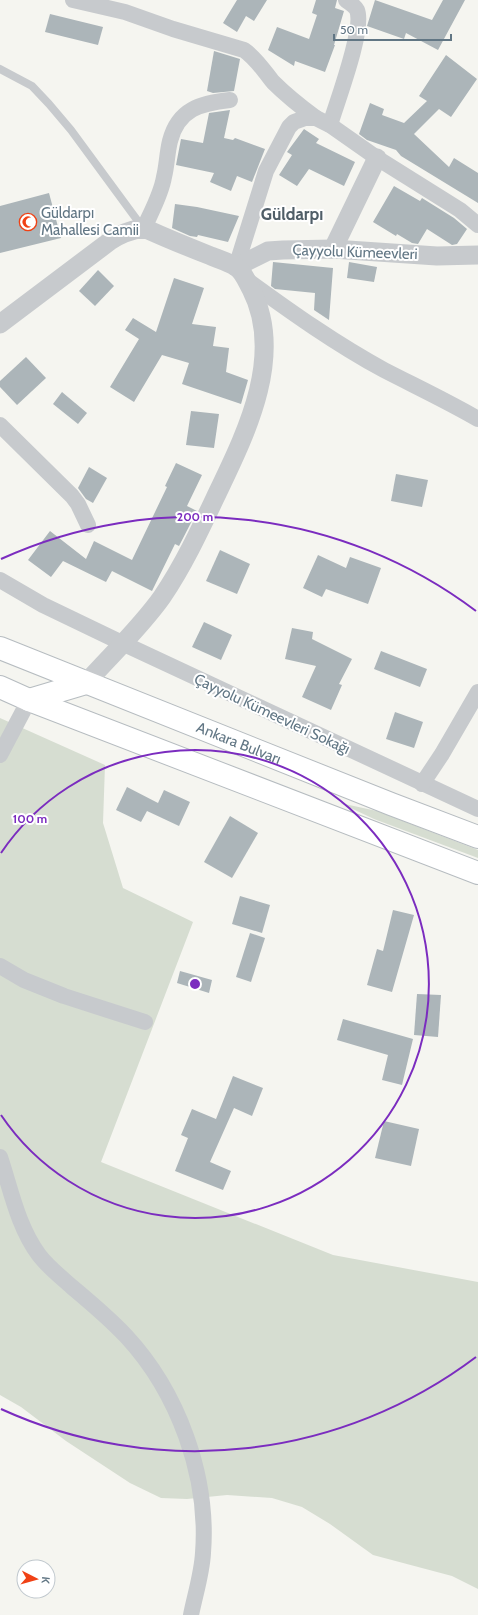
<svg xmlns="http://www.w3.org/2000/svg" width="478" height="1615" font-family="Cabin,sans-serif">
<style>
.green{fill:#d6ddd1}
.building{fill:#acb5b9}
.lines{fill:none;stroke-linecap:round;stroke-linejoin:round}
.secondary-casing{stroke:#b6bcc0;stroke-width:24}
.service{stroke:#c7cacd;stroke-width:8}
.minor{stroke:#c7cacd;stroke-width:16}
.tertiary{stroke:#c7cacd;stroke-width:19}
.secondary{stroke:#fff;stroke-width:22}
.ring{fill:none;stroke:#7b2cbf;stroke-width:2}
.labels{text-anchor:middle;stroke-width:4;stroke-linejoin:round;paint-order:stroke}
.poi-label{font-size:15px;fill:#617684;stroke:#fff;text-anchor:start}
.street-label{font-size:15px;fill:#617684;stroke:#fff}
.quarter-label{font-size:17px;font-weight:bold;fill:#505e68;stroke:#fff}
.centre{fill:#7b2cbf;stroke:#fff;stroke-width:2}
.ring-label{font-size:12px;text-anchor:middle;font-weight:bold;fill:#7b2cbf;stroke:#fff;stroke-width:4;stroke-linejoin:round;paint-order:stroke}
</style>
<rect width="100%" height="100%" fill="#f5f5f0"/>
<g class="green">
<path d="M0,718l105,47 -2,58 20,65 70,34 -92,240 232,93 145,27v307l-26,-13 -79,-21 -43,-31 -28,-17 -30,-9 -45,-3 -40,4 -26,-1 -31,-15 -64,-42 -45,-34 -21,-12z"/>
<path d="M340,803l37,8 101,39v8l-104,-39z"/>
</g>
<g class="building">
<path d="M237,0h30l-13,21 -8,-5 -9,16 -14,-9z"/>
<path d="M316,0h21l-2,8 9,3 -10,34h1l-10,27 -30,-11 -1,5 -26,-16 9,-23 32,12 8,-24 -5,-2z"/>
<path d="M375,0l57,20 11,-20h22l-27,50 -32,-17 -2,6 -37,-13z"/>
<path d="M50,14l53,13 -5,18 -53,-13z"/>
<path d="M214,51l26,8 -6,32 -21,2 -6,-2z"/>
<path d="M446,55l31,24 -26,38 -12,-8 -25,25 35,33 5,-9 24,15v30l-77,-47 -5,-6 -29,-10 -8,-6 11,-31 14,6 -2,6 22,8 23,-22 -8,-5z"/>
<path d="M230,110l-6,28 9,2 2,-2 30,11 -13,33 -15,-6 -6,15 -21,-9 4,-9 -38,-8 5,-26 22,4 6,-30z"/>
<path d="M304,129l15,10 -3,4 39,19 -11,24 -35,-17 -12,17 -18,-11 13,-20 -5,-3z"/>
<path d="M394,186l26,15 2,-3 32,20 13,11 -10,15 -5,1 -25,-16 -9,15 -6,-1 -15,-9 -1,2 -23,-14z"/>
<path d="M49,193l12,45 -61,15v-47z"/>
<path d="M175,204l22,3 42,9 -11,26 -30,-7 -1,2 -7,-1 -18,-8z"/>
<path d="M273,262l60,6 -4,52 -15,-10 1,-17 -40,-4 -4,-3z"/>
<path d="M349,262l28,5 -3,15 -27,-4z"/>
<path d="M98,270l16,16 -19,20 -16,-15z"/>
<path d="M174,278l30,10 -12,36 24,3 -3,19 16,2 -3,24 22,8 -7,24 -59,-20 7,-21 -27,-8 -28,47 -24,-15 29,-48 -14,-9 8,-12 23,14z"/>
<path d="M26,357l20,21 -29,27 -17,-18v-6z"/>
<path d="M62,392l25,21 -9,11 -25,-20z"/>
<path d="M191,411l28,3 -5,34 -28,-3z"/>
<path d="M176,463l26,12 -15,31 10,5 -18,35 -4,-2 -23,47 -40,-20 -6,11 -43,-21 -12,16 -23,-17 22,-29 36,28 8,-18 38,19 35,-73 -2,-1z"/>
<path d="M89,467l18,11 -14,25 -7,-4 -8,-11z"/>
<path d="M396,474l32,6 -6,27 -31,-6z"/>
<path d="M220,550l30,14 -13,30 -31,-13z"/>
<path d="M318,555l28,13 4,-11 31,11 -13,36 -42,-15 -4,8 -19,-9z"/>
<path d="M204,622l28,13 -11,25 -29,-13z"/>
<path d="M292,628l21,4 -1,7 40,20 -13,25 3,1 -11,25 -29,-13 14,-31 -31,-7z"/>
<path d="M381,651l46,18 -7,18 -46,-18z"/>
<path d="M395,712l28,10 -9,26 -28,-9z"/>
<path d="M127,787l31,16 6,-13 26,12 -11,24 -32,-15 -6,11 -25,-12z"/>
<path d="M230,816l28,17 -26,45 -28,-16z"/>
<path d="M240,896l30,9 -8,28 -30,-9z"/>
<path d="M393,910l21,5 -22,77 -25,-7 10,-36 6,2z"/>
<path d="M250,933l15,5 -14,44 -15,-5z"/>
<path d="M180,971l32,9 -3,13 -32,-10z"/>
<path d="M417,994l24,1 -3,42 -24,-2z"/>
<path d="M343,1019l70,20 -11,46 -20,-5 6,-25 -51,-15z"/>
<path d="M233,1076l30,12 -11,28 -18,-8 -24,54 21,9 -8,19 -48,-19 13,-33 -7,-3 11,-26 24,10z"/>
<path d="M384,1121l35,8 -8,37 -36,-8z"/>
</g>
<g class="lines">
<defs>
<g id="secondary">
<path id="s1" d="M0,648l391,156 87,33"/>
<path d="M0,687l29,13 449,173"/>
<path d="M29,700l57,-17"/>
</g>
</defs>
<use href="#secondary" class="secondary-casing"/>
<path class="service" d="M0,69l32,17 17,18 22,26 72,98"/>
<g class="minor">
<path d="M73,0l52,12 48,17 71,21c12,8 20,21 29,32 13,13 28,25 43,36"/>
<path d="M330,125c6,-21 35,-96 27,-115 -2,-4 -7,-7 -11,-10"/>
<path d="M144,228c7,-16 17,-33 20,-51 3,-12 3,-24 6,-36 8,-32 31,-38 60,-41"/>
<path d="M236,267l30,-96 23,-44 5,-5 11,-4h11l14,7 47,33 83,52 18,15"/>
<path d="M247,280c44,32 89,64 137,90 31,16 63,31 94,49"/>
<path d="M0,425l72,71 6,8 10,21"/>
<path d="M0,580l43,25 79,38 356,166"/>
<path d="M0,755l29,-55"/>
<path d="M422,784l20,-30 36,-62"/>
<path d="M0,966l24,14 40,16 81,26"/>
<path d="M0,1157c11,33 18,70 39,98 9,12 22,22 33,32 18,15 37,31 54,49 52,56 83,140 77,217 -1,20 -8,42 -12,62"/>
</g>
<g class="tertiary">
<path d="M333,249l44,-91"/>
<path d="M236,267l32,-16 15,-1 50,-1 104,7 41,-1"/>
<path d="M0,324l110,-83c11,-8 21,-11 34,-13 22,10 44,19 67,28 7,3 18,6 25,11 7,4 11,15 15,22 35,68 -7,148 -36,209 -16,34 -32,68 -53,99 -22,31 -51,58 -76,86"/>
</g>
<use href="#secondary" class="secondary"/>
</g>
<g class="ring">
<path d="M1 853A234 234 0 1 1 1 1115"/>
<path d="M476 1357A467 467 0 0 1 1 1409M1 559A467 467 0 0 1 476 611"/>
</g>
<defs>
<symbol id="mosque-ring" viewBox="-11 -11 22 22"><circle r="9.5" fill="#fff" stroke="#f04115" stroke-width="1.5"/><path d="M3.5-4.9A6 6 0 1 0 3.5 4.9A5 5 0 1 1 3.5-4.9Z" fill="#f04115"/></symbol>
</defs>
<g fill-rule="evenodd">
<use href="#mosque-ring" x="18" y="212" width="20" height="20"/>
</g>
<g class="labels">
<g class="poi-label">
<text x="41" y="218">Güldarpı<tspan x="41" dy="17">Mahallesi Camii</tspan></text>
</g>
<g class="street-label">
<text transform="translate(355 252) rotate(2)" y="5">Çayyolu Kümeevleri</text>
<text transform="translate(272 714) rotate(25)" y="5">Çayyolu Kümeevleri Sokağı</text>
<text dy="5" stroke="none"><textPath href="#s1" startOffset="257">Ankara Bulvarı</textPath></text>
</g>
<g class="quarter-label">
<text x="292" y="220">Güldarpı</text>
</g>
</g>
<circle cx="195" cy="984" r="6" class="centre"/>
<g class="ring-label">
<text x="195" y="521">200 m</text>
<text x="30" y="823">100 m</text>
</g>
<g transform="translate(36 1579) rotate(96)"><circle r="19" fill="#ffffff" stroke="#c0c8ce"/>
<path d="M0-3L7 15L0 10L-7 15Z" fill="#f04115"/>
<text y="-6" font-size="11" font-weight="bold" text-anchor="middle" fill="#617684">K</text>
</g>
<path d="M334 34v6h117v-6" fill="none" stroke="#617684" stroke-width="2"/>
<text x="340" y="34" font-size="12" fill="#617684" stroke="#ffffff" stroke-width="3" paint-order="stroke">50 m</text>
</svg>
